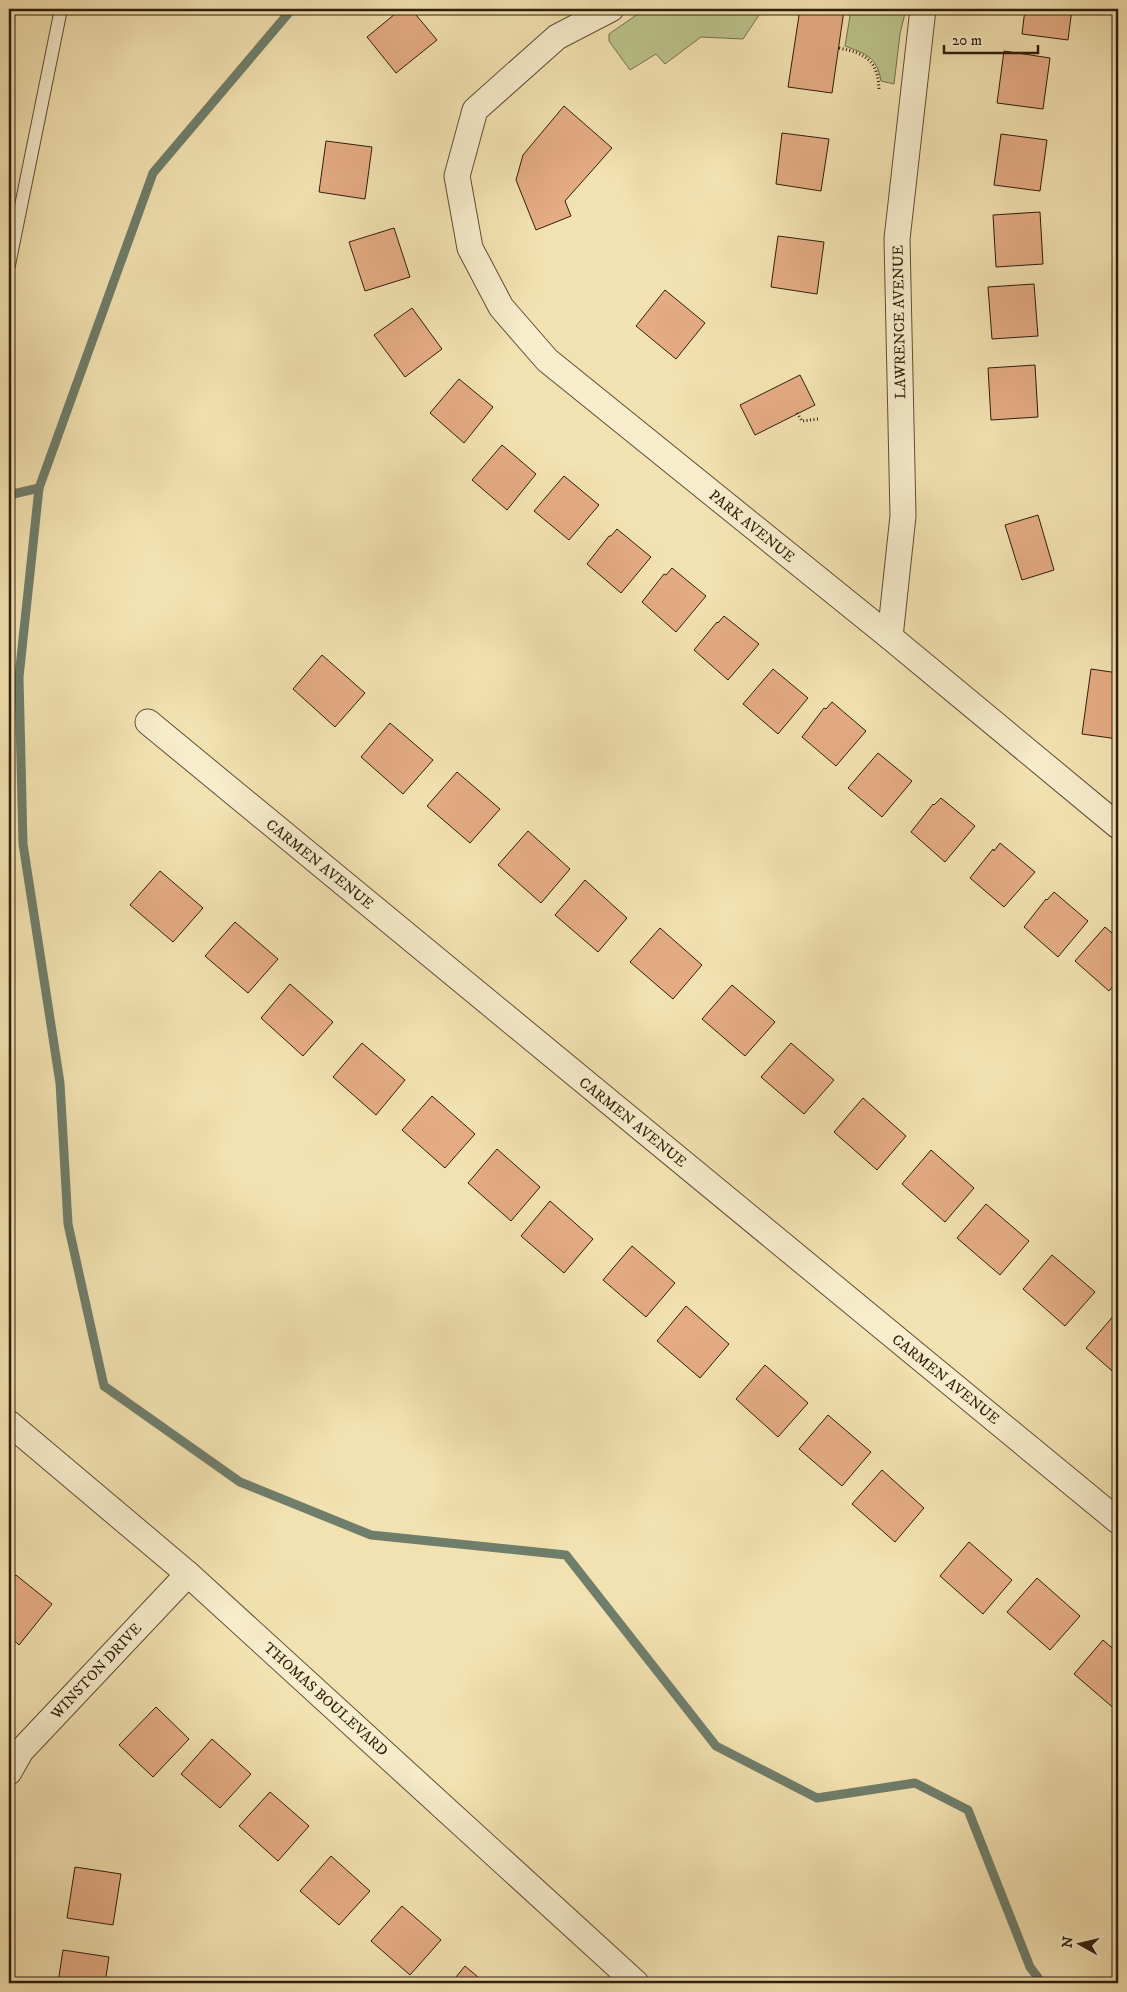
<svg xmlns="http://www.w3.org/2000/svg" width="1127" height="1992" font-family="'IM FELL DW Pica',serif">
<style>
.green{fill:#bbc38b;stroke:#74704b}
.lines{fill:none;stroke-linecap:round;stroke-linejoin:round}
.stream{stroke:#6f7e6b;stroke-width:9}
.building{fill:#e5ac84;stroke:#2e1d0b}
.lane-casing{stroke:#5f4e34;stroke-width:14}
.street-casing{stroke:#5f4e34;stroke-width:27}
.path{stroke:#2e1d0b;stroke-width:3;stroke-dasharray:1 2.5;stroke-linecap:butt}
.lane{stroke:#f7eccc;stroke-width:12}
.street{stroke:#f7eccc;stroke-width:25}
.labels{text-anchor:middle;stroke-width:4;stroke-linejoin:round;paint-order:stroke}
.street-label{font-size:15px;fill:#2e1d0b;stroke:#f7eccc}
</style>
<rect width="100%" height="100%" fill="#f3e2b1"/>
<filter id="stains"><feTurbulence type="fractalNoise" baseFrequency=".004" numOctaves="4"/><feColorMatrix values="0 0 0 0 .2 0 0 0 0 .09 0 0 0 0 .02 0 0 0 .5 -.17"/></filter>
<radialGradient id="worn" r=".72"><stop offset=".6" stop-color="#630" stop-opacity="0"/><stop offset="1" stop-color="#630" stop-opacity=".3"/></radialGradient>
<g class="green">
<path d="M645,9h118l-20,30 -42,-2 -36,27 -9,-10 -26,16 -21,-29v-7z"/>
<path d="M834,9h72l-6,25 -6,50 -13,-3c-4,-24 -15,-27 -36,-35l6,-36z"/>
</g>
<g class="lines">
<g class="stream">
<path d="M292,9l-139,164 -114,315 -20,189 4,167 37,239 8,141 36,162 136,96 131,53 195,20 150,191 101,52 98,-15 53,27 62,157 12,16"/>
<path d="M9,495l30,-7"/>
</g>
</g>
<g class="building">
<path d="M401,9h10l26,31 -41,33 -29,-36z"/>
<path d="M800,9l44,1 -12,83 -44,-6z"/>
<path d="M1025,9h47l-4,31 -46,-6z"/>
<path d="M1004,51l46,7 -7,51 -46,-6z"/>
<path d="M564,106l48,42 -47,53 6,15 -35,14 -20,-50 7,-25z"/>
<path d="M782,133l47,6 -8,52 -45,-7z"/>
<path d="M1001,134l46,6 -7,51 -46,-6z"/>
<path d="M326,141l46,6 -7,52 -46,-7z"/>
<path d="M1040,212l3,52 -47,3 -3,-52z"/>
<path d="M394,228l16,49 -45,14 -16,-49z"/>
<path d="M778,236l46,6 -7,52 -46,-7z"/>
<path d="M1034,284l4,52 -46,3 -4,-52z"/>
<path d="M665,290l40,33 -29,36 -40,-33z"/>
<path d="M412,308l30,41 -37,28 -31,-42z"/>
<path d="M1035,365l3,52 -47,3 -3,-52z"/>
<path d="M800,375l15,30 -60,30 -15,-30z"/>
<path d="M459,379l34,28 -29,36 -34,-30z"/>
<path d="M502,445l34,29 -29,36 -35,-30z"/>
<path d="M564,476l35,29 -30,35 -35,-29z"/>
<path d="M1038,515l16,55 -32,10 -17,-55z"/>
<path d="M617,529l34,28 -30,36 -34,-29 22,-28h2z"/>
<path d="M672,568l34,28 -30,36 -34,-30 22,-28 2,1z"/>
<path d="M724,616l35,28 -31,36 -34,-30 23,-28 1,1z"/>
<path d="M322,655l43,38 -30,34 -42,-38z"/>
<path d="M773,669l35,29 -30,36 -35,-30z"/>
<path d="M1091,669l27,4v66l-36,-5z"/>
<path d="M832,702l34,29 -30,35 -34,-29 22,-29 2,1z"/>
<path d="M390,723l43,37 -30,34 -42,-37z"/>
<path d="M878,753l34,28 -30,36 -34,-29z"/>
<path d="M457,772l43,37 -30,34 -43,-37z"/>
<path d="M941,798l34,28 -30,36 -34,-30 22,-28 1,1z"/>
<path d="M528,831l42,38 -29,34 -43,-38z"/>
<path d="M1000,843l35,29 -31,35 -34,-29 23,-29 1,2z"/>
<path d="M160,871l43,37 -30,34 -43,-37z"/>
<path d="M585,880l42,38 -29,34 -43,-37z"/>
<path d="M1054,892l34,29 -30,36 -34,-30 22,-28 1,1z"/>
<path d="M235,922l43,37 -30,34 -43,-37z"/>
<path d="M1105,927l13,11v42l-9,11 -34,-30z"/>
<path d="M660,928l42,37 -29,34 -43,-37z"/>
<path d="M290,984l43,38 -30,34 -42,-38z"/>
<path d="M732,985l43,37 -30,34 -43,-37z"/>
<path d="M362,1043l43,37 -29,35 -43,-38z"/>
<path d="M791,1043l43,37 -30,34 -43,-37z"/>
<path d="M432,1096l43,38 -30,34 -43,-38z"/>
<path d="M863,1098l43,38 -29,34 -43,-38z"/>
<path d="M497,1149l43,38 -29,34 -43,-38z"/>
<path d="M931,1150l43,38 -29,34 -43,-38z"/>
<path d="M550,1201l43,38 -29,34 -43,-37z"/>
<path d="M986,1204l43,37 -29,34 -43,-37z"/>
<path d="M632,1246l43,37 -29,34 -43,-37z"/>
<path d="M1052,1255l43,37 -30,34 -42,-37z"/>
<path d="M686,1306l43,38 -29,34 -43,-37z"/>
<path d="M1115,1314l3,2v60l-32,-28z"/>
<path d="M765,1365l43,38 -30,34 -42,-38z"/>
<path d="M828,1415l43,37 -29,34 -43,-37z"/>
<path d="M882,1470l42,38 -29,34 -43,-38z"/>
<path d="M969,1542l43,38 -29,34 -43,-38z"/>
<path d="M16,1575l36,29 -33,41 -10,-9v-52z"/>
<path d="M1037,1578l43,38 -30,34 -43,-38z"/>
<path d="M1103,1640l15,13v56l-1,2 -43,-37z"/>
<path d="M156,1707l33,32 -36,38 -34,-32z"/>
<path d="M212,1739l39,35 -31,34 -39,-34z"/>
<path d="M270,1792l39,34 -31,35 -39,-35z"/>
<path d="M331,1856l39,35 -31,34 -39,-34z"/>
<path d="M75,1867l46,7 -8,51 -46,-7z"/>
<path d="M402,1906l39,34 -31,35 -39,-34z"/>
<path d="M63,1950l46,7 -4,26h-47z"/>
<path d="M465,1966l20,17h-34z"/>
</g>
<g class="lines">
<defs>
<path id="lane" d="M9,265l52,-256"/>
<g id="street">
<path d="M611,9l-54,28 -82,73 -18,66 13,72 31,59 46,53 343,277 228,189"/>
<path d="M890,637l13,-121 -6,-277 26,-230"/>
<path d="M148,722l970,799"/>
<path d="M9,1423l179,151 448,409"/>
<path d="M9,1772l12,-21 167,-177"/>
</g>
</defs>
<use href="#lane" class="lane-casing"/>
<use href="#street" class="street-casing"/>
<g class="path">
<path d="M839,48c27,5 40,14 40,43"/>
<path d="M797,413l5,8 16,-2"/>
</g>
<use href="#lane" class="lane"/>
<use href="#street" class="street"/>
</g>
<g class="labels">
<g class="street-label">
<text transform="translate(899 322) rotate(-91)" y="5">LAWRENCE AVENUE</text>
<text transform="translate(752 526) rotate(39)" y="5">PARK AVENUE</text>
<text transform="translate(320 864) rotate(39)" y="5">CARMEN AVENUE</text>
<text transform="translate(633 1122) rotate(39)" y="5">CARMEN AVENUE</text>
<text transform="translate(946 1379) rotate(39)" y="5">CARMEN AVENUE</text>
<text transform="translate(96 1671) rotate(-47)" y="5">WINSTON DRIVE</text>
<text transform="translate(326 1699) rotate(42)" y="5">THOMAS BOULEVARD</text>
</g>
</g>
<rect width="1127" height="1992" fill="none" stroke="#f3e2b1" stroke-width="30"/>
<rect x="10" y="10" width="1107" height="1972" fill="none" stroke="#2e1d0b" stroke-width="2.5"/>
<rect x="15" y="15" width="1097" height="1962" fill="none" stroke="#2e1d0b"/>
<g transform="translate(1080 1944) rotate(278)" stroke="#f7eccc" stroke-width="4" paint-order="stroke">
<path d="M0-4L9 19L0 12L-9 19Z" fill="#2e1d0b"/>
<text y="-8" font-size="14" font-weight="bold" text-anchor="middle" fill="#2e1d0b">N</text>
</g>
<path d="M944 45v8h94v-8" fill="none" stroke="#2e1d0b" stroke-width="2.5"/>
<text x="952" y="45" font-size="15" fill="#2e1d0b" stroke="#f7eccc" stroke-width="4" paint-order="stroke">20 m</text>
<rect width="100%" height="100%" filter="url(#stains)"/>
<rect width="100%" height="100%" fill="url(#worn)"/>
</svg>
